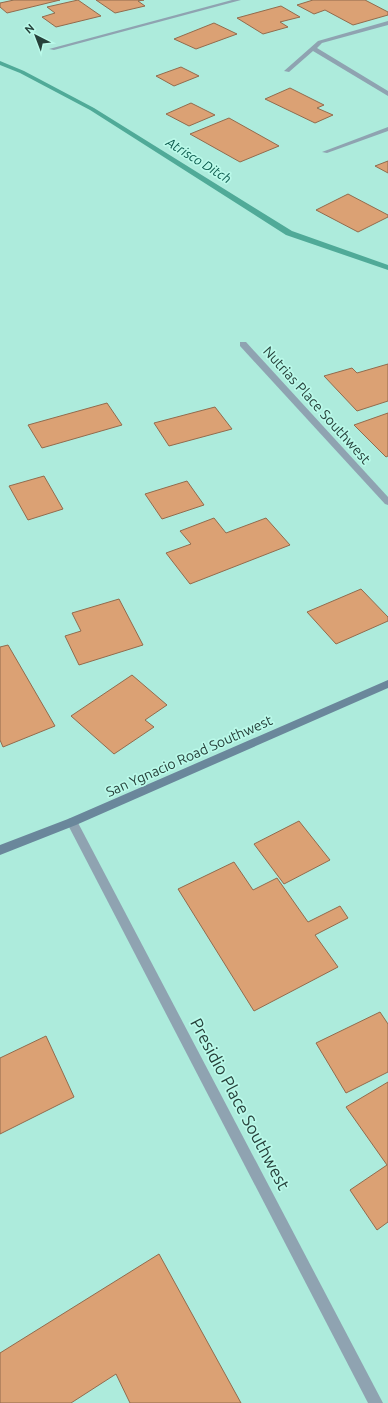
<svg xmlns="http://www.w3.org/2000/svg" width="388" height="1403" font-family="Ubuntu,sans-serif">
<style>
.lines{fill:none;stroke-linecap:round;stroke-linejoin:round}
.stream{fill:#50aa98;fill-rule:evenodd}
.building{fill:#dba174;stroke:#926b4d}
.lane{fill:#8fa3b1;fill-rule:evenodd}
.street{fill:#8fa3b1;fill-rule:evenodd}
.secondary{fill:#6a879b;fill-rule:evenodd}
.labels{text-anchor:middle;stroke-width:3.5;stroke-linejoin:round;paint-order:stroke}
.far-water-label{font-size:13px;font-style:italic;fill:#09584b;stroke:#baf9e9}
.street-label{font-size:14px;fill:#26403a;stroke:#baf9e9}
.near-street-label{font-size:17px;fill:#26403a;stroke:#baf9e9}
</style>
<rect width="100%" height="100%" fill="#adebdc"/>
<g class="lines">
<path class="stream" d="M0,61l24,10 70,37 198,123 96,34v5l-102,-35 -196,-125 -70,-37 -20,-8z"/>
</g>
<g class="building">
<path d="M14,0h46l-53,13 -7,-6v-4z"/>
<path d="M78,0l23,16 -45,11 -14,-10 13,-4 -8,-6z"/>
<path d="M96,0h48l-6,1 7,5 -30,7z"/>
<path d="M313,0h52l23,12v3l-35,10 -28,-15 -11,4 -17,-9z"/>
<path d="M281,6l19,11 -20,5 8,5 -25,7 -26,-16z"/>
<path d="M214,23l23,11 -41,15 -22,-10z"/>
<path d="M181,67l18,9 -25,10 -18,-10z"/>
<path d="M290,88l34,17 -7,3 16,7 -18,8 -50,-24z"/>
<path d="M191,103l24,12 -26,11 -23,-12z"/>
<path d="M229,118l50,28 -39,16 -50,-28z"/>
<path d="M388,161v12l-13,-7z"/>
<path d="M348,194l40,21v2l-30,15 -42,-22z"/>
<path d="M388,364v37l-31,10 -33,-35 28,-8 5,5z"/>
<path d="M107,403l15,22 -80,23 -14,-23z"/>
<path d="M215,407l17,22 -63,17 -15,-23z"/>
<path d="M388,413v43l-2,1 -32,-32z"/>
<path d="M44,476l19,33 -35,11 -19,-34z"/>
<path d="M187,481l17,24 -42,14 -17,-25z"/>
<path d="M214,518l12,15 40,-15 24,27 -100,39 -24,-31 25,-9 -11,-13z"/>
<path d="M361,589l27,28v4l-52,23 -29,-32z"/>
<path d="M119,599l24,46 -64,20 -14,-29 16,-5 -9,-18z"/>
<path d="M8,645l47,81 -52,21 -3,-7v-93z"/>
<path d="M132,675l35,30 -22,15 9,7 -40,27 -43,-38z"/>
<path d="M299,821l31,39 -46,24 -30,-40z"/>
<path d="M234,862l19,28 24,-12 31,44 32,-16 8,12 -33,17 23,32 -84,44 -76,-122z"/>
<path d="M380,1012l8,12v48l-42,21 -30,-50z"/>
<path d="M46,1036l28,61 -74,37v-76z"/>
<path d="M388,1082v140l-11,8 -27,-40 37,-25 -41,-58z"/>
<path d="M159,1254l82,149h-111l-14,-29 -45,29h-71v-50z"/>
</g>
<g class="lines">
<g class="lane">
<path d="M388,21v4l-66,18 -5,5 71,43v5l-75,-45 -24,21 -5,-1 34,-30z"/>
<path d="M388,127v4l-61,22 -5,-1z"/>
</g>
<g class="street">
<path d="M232,0h9l-187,50 -5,-1z"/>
<path d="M240,342h6l142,155v8l-3,-1 -145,-158z"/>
<path d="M72,818l4,1 307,584h-15l-300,-578 -1,-3 1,-3z"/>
</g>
<path class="secondary" d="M388,680v8l-312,137 -76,30v-10l68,-26z"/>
</g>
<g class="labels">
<g class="far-water-label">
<text transform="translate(199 160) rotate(32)" y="5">Atrisco Ditch</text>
</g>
<g class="street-label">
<text transform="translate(317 405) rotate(48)" y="5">Nutrias Place Southwest</text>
<text transform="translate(189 756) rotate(-24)" y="5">San Ygnacio Road Southwest</text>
</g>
<g class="near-street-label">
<text transform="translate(240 1104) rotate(62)" y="6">Presidio Place Southwest</text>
</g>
</g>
<g transform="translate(36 36) rotate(318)" stroke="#baf9e9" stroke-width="3" paint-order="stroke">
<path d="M0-3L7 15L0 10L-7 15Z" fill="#26403a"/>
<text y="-6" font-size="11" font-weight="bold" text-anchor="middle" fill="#26403a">N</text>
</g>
</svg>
